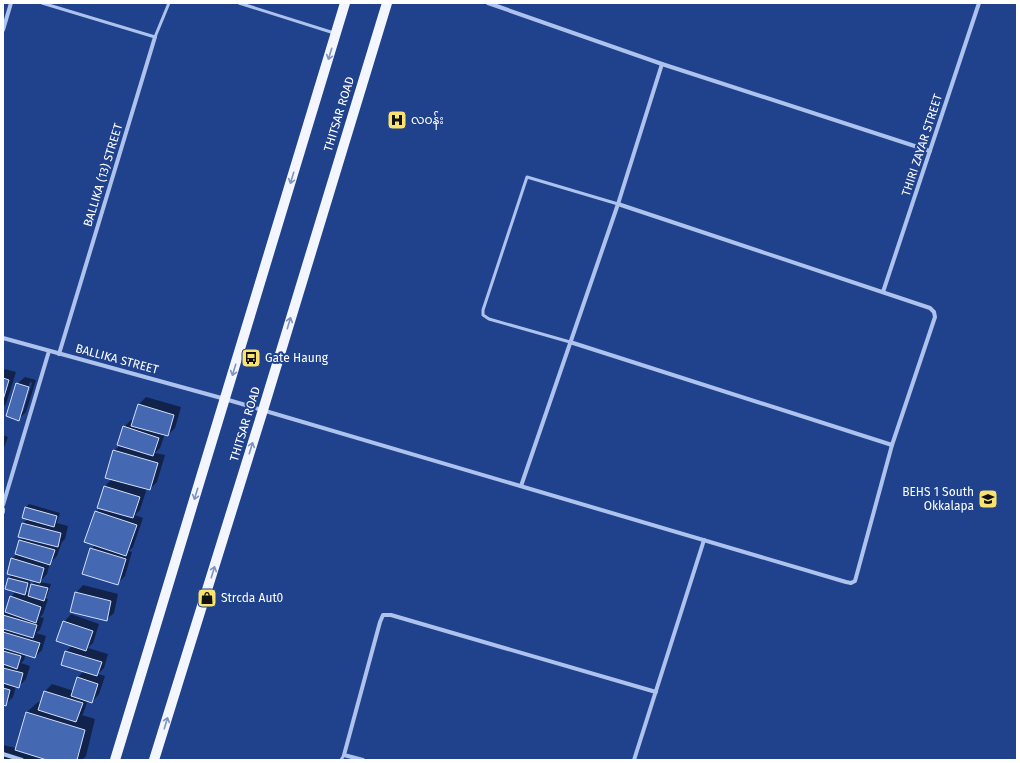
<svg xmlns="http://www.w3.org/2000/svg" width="1020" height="763" font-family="'Fira Sans','Noto Sans Myanmar',sans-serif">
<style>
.shadow{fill:#0007;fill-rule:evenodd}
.building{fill:#4468b2;stroke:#d3dff9}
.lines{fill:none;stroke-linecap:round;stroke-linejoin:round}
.service{stroke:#adc2ec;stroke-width:3}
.minor{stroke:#adc2ec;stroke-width:4}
.primary{stroke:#f3f6ff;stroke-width:10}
.oneway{stroke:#7f93c0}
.labels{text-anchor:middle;stroke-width:4;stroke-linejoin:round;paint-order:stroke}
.street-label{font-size:12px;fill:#fff;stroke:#20428d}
.poi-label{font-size:12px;fill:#fff;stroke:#20428d;text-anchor:start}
</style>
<rect width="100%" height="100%" fill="#20428d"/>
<g class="shadow">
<path d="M5,369l11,3 -10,32 -3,3v-36z"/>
<path d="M25,377l11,3 -10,32 -7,7 -2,-35zM30,382l2,1 -9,29h-2z"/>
<path d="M146,397l35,10 -6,21 -7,7 -3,-1 -5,14 -5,5 10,2 -8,27 -7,7 -3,-1 -7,22 -5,5 8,3 -10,29 -4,4 3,1 -7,24 -8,8 -26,-35 5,-5v-32l4,-5 4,-20 8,-8 2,-28 6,-6 4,-18 7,-7h3l5,-16z"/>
<path d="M3,435l5,2 -5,13z"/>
<path d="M29,504l31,9 -3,10 11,3 -3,13 -3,3 -5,14 -7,7 -3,11 -7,8 11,2 -4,12 -2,2 3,1 -5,15 -3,3 4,1 -4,12 -4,3 10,3 -4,14 -7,7 -9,-3 -2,6 -3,3 9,3 -4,13 -7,7h-3l-3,11 -8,8 -2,-1v-92l5,-5 3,-10 5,-6 -9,-2 2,-11 4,-4 -1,-15 5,-5h-1l4,-14 3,-2v-15l5,-4 -2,-12zM31,579l5,2 -4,3 -2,9 -4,-1 2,-2z"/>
<path d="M83,585l35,9 -4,19 -8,7 -30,-27z"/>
<path d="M71,614l28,10 -6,19 -5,5 20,6 -4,14 -6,6 7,2 -6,18 -7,8 -4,-2 -5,14 -1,1 13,4 -9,37 -4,4h-79v-15l13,3 10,-35 12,-11 3,1 4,-12 7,-7 22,7 4,-14 6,-6 -22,-7 4,-13 6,-5 -8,-24z"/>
</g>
<g class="building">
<path d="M3,378l6,2 -6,20z"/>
<path d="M16,383l13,4 -10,34 -13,-5z"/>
<path d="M138,404l36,11 -6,21 -37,-10z"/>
<path d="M123,426l36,12 -6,18 -36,-11z"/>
<path d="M113,450l45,13 -8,27 -45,-12z"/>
<path d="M104,486l36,11 -7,21 -36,-10z"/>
<path d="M25,507l32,9 -3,11 -32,-9z"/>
<path d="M95,511l42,14 -11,31 -42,-14z"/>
<path d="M22,523l39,10 -3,14 -40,-10z"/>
<path d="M19,540l36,10 -5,15 -35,-11z"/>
<path d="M90,548l36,11 -8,26 -36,-11z"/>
<path d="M11,558l33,10 -4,15 -33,-9z"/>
<path d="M8,578l20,5 -3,12 -20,-6z"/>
<path d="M31,584l17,4 -4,13 -16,-5z"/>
<path d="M75,592l36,9 -4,20 -37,-9z"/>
<path d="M10,596l31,11 -5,16 -31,-11z"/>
<path d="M3,615l34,10 -4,13 -30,-9z"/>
<path d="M63,621l30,10 -7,20 -30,-10z"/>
<path d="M3,632l37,11 -5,15 -32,-10z"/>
<path d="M3,651l18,5 -4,13 -14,-5z"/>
<path d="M65,651l37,11 -5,14 -36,-11z"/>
<path d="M3,668l20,5 -4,15 -16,-5z"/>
<path d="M77,677l21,7 -6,19 -21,-7z"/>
<path d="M3,688l7,2 -4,16 -3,-1z"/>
<path d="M44,691l39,12 -7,19 -38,-12z"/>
<path d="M26,712l59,18 -8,30h-30l-32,-10z"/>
</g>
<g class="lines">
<g class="service">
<path d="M42,3l113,34 14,-34"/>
<path d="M239,3l95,30"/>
<path d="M570,342l-81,-23 -6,-4v-5l44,-133 91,27"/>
<path d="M341,760l3,-5"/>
</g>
<g class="minor">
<path d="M488,3l174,61 268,87"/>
<path d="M3,30l8,-27"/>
<path d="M883,292l96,-289"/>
<path d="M3,338l222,61 621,183 5,1 4,-2 37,-136 43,-128 -1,-5 -4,-4 -312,-104"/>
<path d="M570,342l322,103"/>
<path d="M59,354l96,-317"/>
<path d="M521,486l97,-282 44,-140"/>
<path d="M3,505l46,-154"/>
<path d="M3,509v3"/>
<path d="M3,754l19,6"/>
<path d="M363,760l-19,-5 36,-133 3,-7h8l265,77"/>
<path d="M634,760l70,-220"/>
</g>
<g class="primary">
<path d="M115,760l230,-757"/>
<path d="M154,760l109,-350 124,-407"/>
</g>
</g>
<defs><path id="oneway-shaft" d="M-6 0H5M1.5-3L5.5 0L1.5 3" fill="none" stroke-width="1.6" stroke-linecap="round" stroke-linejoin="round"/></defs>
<g class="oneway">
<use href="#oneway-shaft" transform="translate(330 54) rotate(107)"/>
<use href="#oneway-shaft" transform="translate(292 178) rotate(107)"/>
<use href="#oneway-shaft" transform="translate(289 323) rotate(-73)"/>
<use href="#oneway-shaft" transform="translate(234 370) rotate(107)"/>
<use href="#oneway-shaft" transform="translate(251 448) rotate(-73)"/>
<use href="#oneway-shaft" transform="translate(196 494) rotate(107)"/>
<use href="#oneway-shaft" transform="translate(213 572) rotate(-73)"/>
<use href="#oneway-shaft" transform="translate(166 723) rotate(-73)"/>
</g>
<defs>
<symbol id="hospital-square" viewBox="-11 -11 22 22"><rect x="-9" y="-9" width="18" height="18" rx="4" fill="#f9e26e" stroke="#20428d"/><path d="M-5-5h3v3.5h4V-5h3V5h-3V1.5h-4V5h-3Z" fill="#111"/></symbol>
<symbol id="bus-square" viewBox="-11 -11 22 22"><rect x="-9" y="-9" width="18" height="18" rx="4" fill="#f9e26e" stroke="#20428d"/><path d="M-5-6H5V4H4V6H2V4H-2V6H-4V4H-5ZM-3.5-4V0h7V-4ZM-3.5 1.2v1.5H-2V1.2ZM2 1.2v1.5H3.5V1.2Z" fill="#111"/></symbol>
<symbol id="school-square" viewBox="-11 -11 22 22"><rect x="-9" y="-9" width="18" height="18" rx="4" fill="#f9e26e" stroke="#20428d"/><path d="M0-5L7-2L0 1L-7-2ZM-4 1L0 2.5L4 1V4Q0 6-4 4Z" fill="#111"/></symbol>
<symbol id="shop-square" viewBox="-11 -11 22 22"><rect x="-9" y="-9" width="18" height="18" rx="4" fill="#f9e26e" stroke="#20428d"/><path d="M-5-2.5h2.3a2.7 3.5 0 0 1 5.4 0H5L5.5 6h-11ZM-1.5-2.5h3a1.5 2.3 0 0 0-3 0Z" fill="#111"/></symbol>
</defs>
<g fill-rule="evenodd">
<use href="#hospital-square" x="386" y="109" width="22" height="22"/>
<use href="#bus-square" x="240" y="347" width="22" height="22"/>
<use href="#school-square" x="977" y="488" width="22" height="22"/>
<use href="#shop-square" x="196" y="587" width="22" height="22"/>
</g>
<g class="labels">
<g class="street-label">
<text transform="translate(339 114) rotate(-73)" y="4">THITSAR ROAD</text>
<text transform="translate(922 145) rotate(-72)" y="4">THIRI ZAYAR STREET</text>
<text transform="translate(103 175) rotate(-73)" y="4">BALLIKA (13) STREET</text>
<text transform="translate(117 359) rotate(15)" y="4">BALLIKA STREET</text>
<text transform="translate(245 424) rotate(-73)" y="4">THITSAR ROAD</text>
</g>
<g class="poi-label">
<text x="411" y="124">လဝန်း</text>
<text x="265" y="362">Gate Haung</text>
<text x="974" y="496" text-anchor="end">BEHS 1 South<tspan x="974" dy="14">Okkalapa</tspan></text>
<text x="221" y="602">Strcda Aut0</text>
</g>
</g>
<rect width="1020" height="763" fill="none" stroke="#ffffff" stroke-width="8"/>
</svg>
